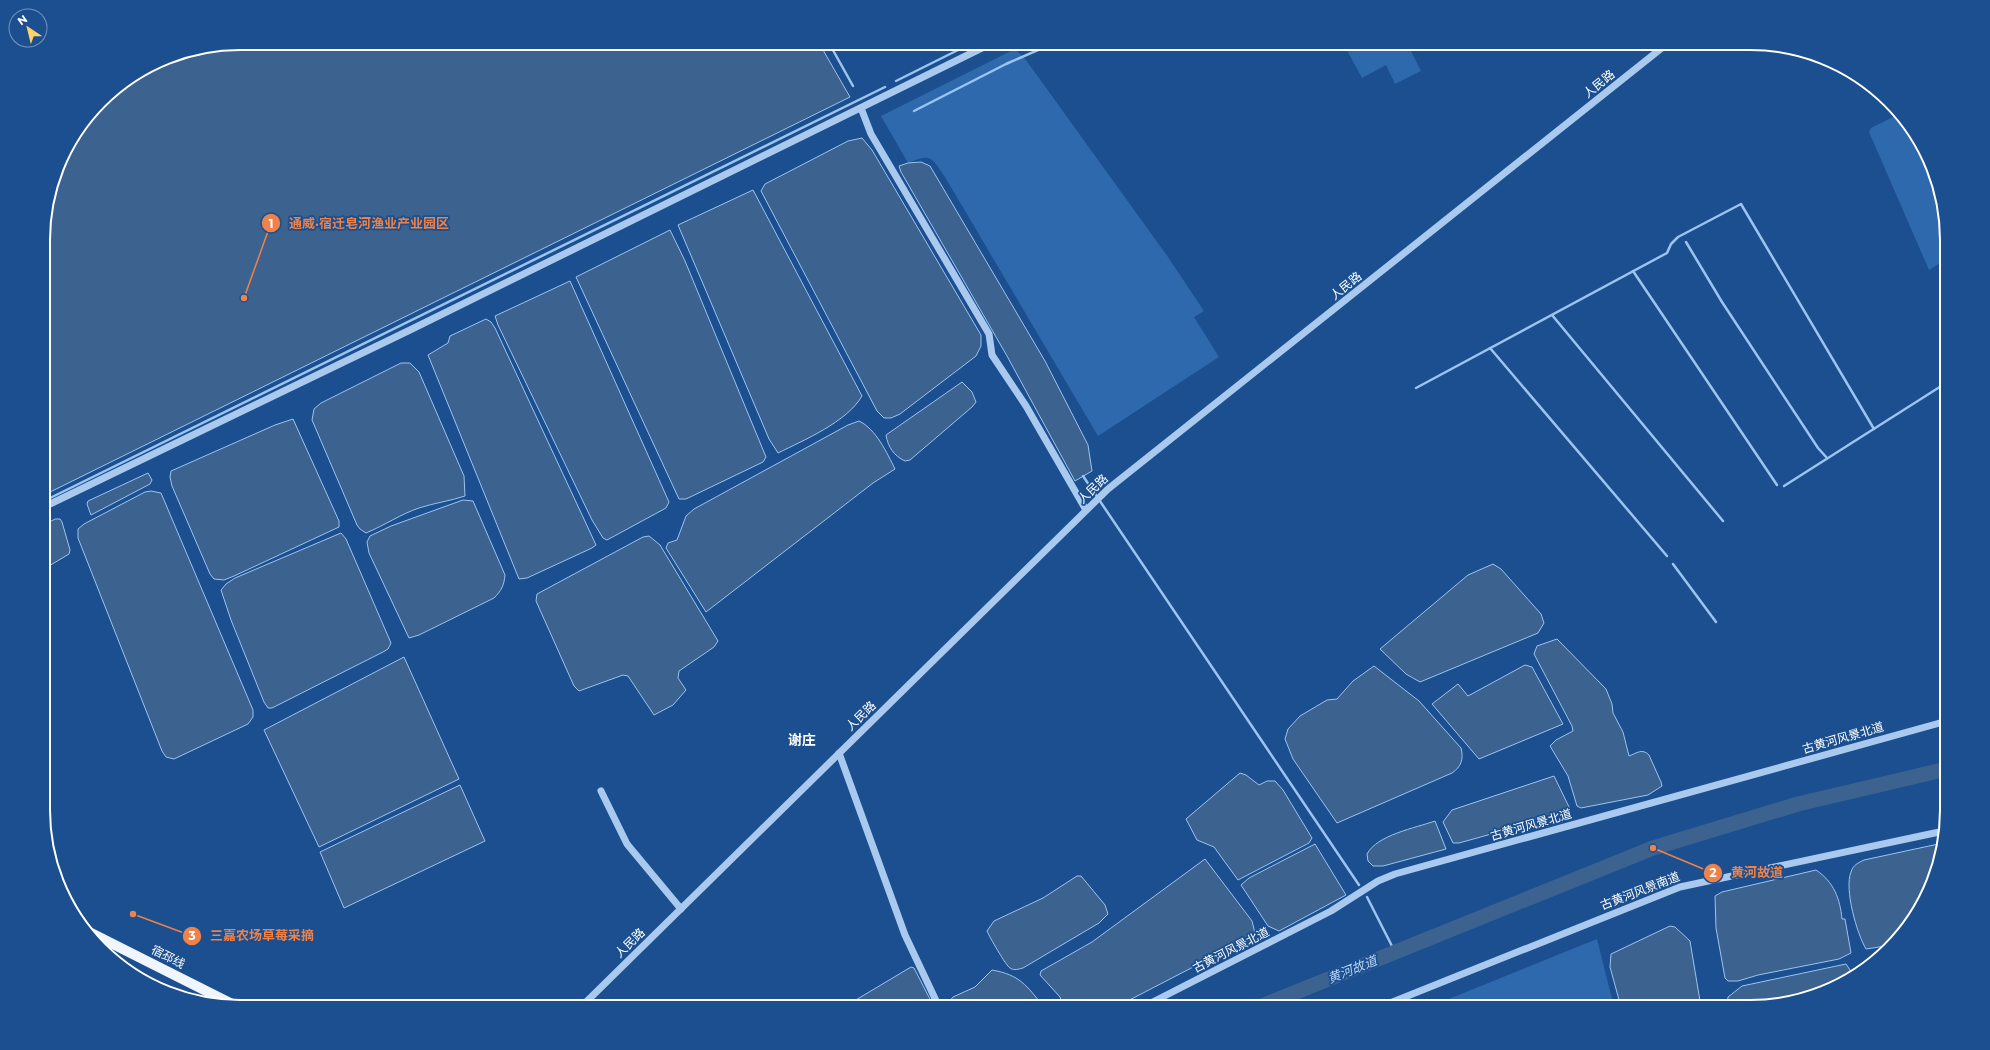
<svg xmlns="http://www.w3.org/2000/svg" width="1990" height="1050" font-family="Montserrat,'Noto Sans SC',sans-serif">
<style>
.green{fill:#2e69ad}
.water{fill:#3c6290;stroke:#9cc4f0}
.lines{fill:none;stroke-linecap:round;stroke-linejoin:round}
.stream{stroke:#9cc4f0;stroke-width:2.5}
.river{stroke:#3c6290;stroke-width:15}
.minor{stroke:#a9c9ee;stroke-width:7}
.major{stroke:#f0f6ff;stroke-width:10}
.labels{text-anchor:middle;stroke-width:3.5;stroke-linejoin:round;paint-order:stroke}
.street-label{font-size:12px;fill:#fff;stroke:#1b4f8f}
.water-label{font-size:13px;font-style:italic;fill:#b5d3f5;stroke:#1b4f8f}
.quarter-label{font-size:14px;font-weight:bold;fill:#fff;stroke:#1b4f8f}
.rim{fill:none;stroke:#fff;stroke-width:2}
.leader{fill:none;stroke:#ee8249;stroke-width:1.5}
.callout-dot{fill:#ee8249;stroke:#1b4f8f;stroke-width:1.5}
.mark-label{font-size:12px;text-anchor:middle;font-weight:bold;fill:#fff}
.callout-label{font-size:13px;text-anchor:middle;font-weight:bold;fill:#ee8249;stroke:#1b4f8f;stroke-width:3.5;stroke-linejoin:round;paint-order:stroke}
</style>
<rect width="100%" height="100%" fill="#1b4f8f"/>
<g class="green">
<path d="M1343,43h64l14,28 -26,13 -9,-19 -24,13z"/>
<path d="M1015,49l11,11 142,197 36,54 -10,6 25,40 -121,79 -153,-259c-14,-20 -13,-24 -37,-14l-27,-47z"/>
<path d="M1899,114c24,27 40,63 46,100 2,14 0,31 0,46l-16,10 -60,-138 2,-4z"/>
<path d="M1597,939l17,68h-185z"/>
</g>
<g class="water">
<path d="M240,43h579l31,54 -806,398 -1,-268 20,-74 47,-61 55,-34z"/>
<path d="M862,138l10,12 109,185v11l-5,10 -76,58 -9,4h-7l-7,-7 -116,-220 4,-7 83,-43z"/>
<path d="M921,162l9,4 115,195 43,84 4,26 -17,10 -68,-125 -106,-184 -2,-6 9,-3z"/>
<path d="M753,190l109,206c-15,26 -58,44 -84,57l-9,-14 -91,-214z"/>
<path d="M670,230l15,31 81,196 -3,5 -77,37h-7l-103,-222z"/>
<path d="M570,281l99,221 -3,6 -59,32 -4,-2 -11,-18 -94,-195 -3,-9z"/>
<path d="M486,319l5,3 4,6 101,217 -4,3 -65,30 -8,1 -91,-224 20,-12 2,-7z"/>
<path d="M401,363h9l9,9 45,104 1,20c-15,5 -31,7 -46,12 -18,6 -34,17 -53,25l-6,-4 -3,-4 -45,-105 2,-11 7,-6z"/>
<path d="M962,382l10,10 4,10 -4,5 -62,53 -5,1c-11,-5 -17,-14 -19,-26z"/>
<path d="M293,419l46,102v6l-105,49 -10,4 -10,-1 -4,-5 -38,-88 -2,-9 1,-6 104,-46z"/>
<path d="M859,421c17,8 28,32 36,48l-22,14 -167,129 -40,-64 2,-5 9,-3 9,-24 8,-7 154,-84z"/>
<path d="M148,473l4,7 -2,4 -59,31 -4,-11 1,-3z"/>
<path d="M151,491l10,2 92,217v7l-5,7 -74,35 -8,-2 -4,-6 -84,-213v-9l6,-5 61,-32z"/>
<path d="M463,500l10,1 32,74c-1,11 -4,16 -11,23l-75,37 -10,3 -40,-85 -2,-11 3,-6 21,-10z"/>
<path d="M55,519h5l2,3 8,28 -1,4 -25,15v-44z"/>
<path d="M341,533l5,6 45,104 -3,6 -5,3 -111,56h-4l-4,-6 -33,-82 -10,-30 5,-6 9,-6z"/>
<path d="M649,536l11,9 58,96 -4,6 -35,24 -1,7 8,12 -13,15 -19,10 -26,-39 -5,-1 -44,16 -5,-5 -38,-85 1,-7 106,-57z"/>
<path d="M1493,564l8,5 40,45 3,9 -6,10 -118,49 -14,-8 -26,-25 88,-74z"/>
<path d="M1557,639l49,50 6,15 1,9 10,19 6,24c8,-3 13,-8 20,-1l12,27 1,4 -14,9 -67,13 -4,-2 -9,-30 -18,-30 6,-6 17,-9 -1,-5 -38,-72 3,-8z"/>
<path d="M404,657l55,122 -140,68 -55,-117z"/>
<path d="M1525,665l7,2 31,57 -84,35 -47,-55 26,-20 10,12z"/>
<path d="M1374,666l45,35 42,47c3,11 0,19 -9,25l-115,50 -44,-64 -8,-20 3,-10 12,-13 27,-16 10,-1 16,-18z"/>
<path d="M1240,773l6,2 13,10 8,-4h8l8,9 29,48 -3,5 -71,37 -24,-33 -17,-7 -11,-21z"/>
<path d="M1554,776l16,33 -3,4 -108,30h-6l-10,-21 9,-12z"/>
<path d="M460,785l25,56 -141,67 -24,-56z"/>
<path d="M1435,821l11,28 -63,17h-10l-5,-5 -1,-7c10,-19 48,-26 68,-33z"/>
<path d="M1943,843c-6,40 -23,64 -45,97l-6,5 -26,4c-9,-15 -22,-60 -15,-77 2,-7 7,-9 13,-12z"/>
<path d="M1315,844l31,51 -67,36 -11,-5 -27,-41 8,-7z"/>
<path d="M1205,859l47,62 3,12 -4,4 -135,70h-52l-4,-10 -20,-22 1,-4 51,-29z"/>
<path d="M1816,870c18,12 24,29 26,49h3l6,34 -12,6 -81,16 -20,6h-10l-3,-3 -9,-50 -1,-32 7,-4z"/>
<path d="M1077,876h4l24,29 3,9 -9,9 -76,45c-5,1 -8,3 -13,0 -4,-2 -21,-32 -23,-37l7,-10 49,-23z"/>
<path d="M1670,926l5,1 15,14 11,66h-80l-11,-40 1,-13z"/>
<path d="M1846,964l4,6 2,7 -39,20 -50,10h-36l1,-10 14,-11z"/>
<path d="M911,967l3,1 20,39h-90z"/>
<path d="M992,970c28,5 34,15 52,37h-99l8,-10 22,-10z"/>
</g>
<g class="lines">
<g class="stream">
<path d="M829,43l24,43"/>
<path d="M896,81l76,-38"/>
<path d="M914,111l92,-47 48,-21"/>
<path d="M1686,242l36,60 96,146 9,10"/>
<path d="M1633,271l144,214"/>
<path d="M1552,315l171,206"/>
<path d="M1490,348l177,208"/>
<path d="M1416,388l251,-135 4,-9 7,-7 63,-33 133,225"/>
<path d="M1083,476l276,409"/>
<path d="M1784,486l162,-103"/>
<path d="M44,501l841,-414"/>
<path d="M1673,564l43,58"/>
<path d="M1367,897l28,55"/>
</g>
<path class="river" d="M1259,1007l394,-159 145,-44 149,-35"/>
<g class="minor">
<path d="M861,108l10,26 118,200 3,21 34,51 60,104"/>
<path d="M44,507l366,-177 582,-287"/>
<path d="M839,753l66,182 34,72"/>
<path d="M601,791l26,53 54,65"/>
<path d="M581,1007l527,-518 560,-446"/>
<path d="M1143,1007l188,-96 47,-30 17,-7 552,-153"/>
<path d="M1380,1007l300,-120 264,-56"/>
</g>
<g class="major">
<path d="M85,930l153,77"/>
<path d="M147,983l13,6"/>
</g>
</g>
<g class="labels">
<g class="street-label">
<text transform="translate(1599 84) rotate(-39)" y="4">人民路</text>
<text transform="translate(1346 286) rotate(-39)" y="4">人民路</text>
<text transform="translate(1093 489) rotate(-43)" y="4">人民路</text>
<text transform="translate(861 716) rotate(-44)" y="4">人民路</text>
<text transform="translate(1843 738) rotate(-16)" y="4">古黄河风景北道</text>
<text transform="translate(1531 825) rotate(-16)" y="4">古黄河风景北道</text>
<text transform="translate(1640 891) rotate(-21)" y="4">古黄河风景南道</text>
<text transform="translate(630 943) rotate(-44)" y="4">人民路</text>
<text transform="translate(1231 950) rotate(-27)" y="4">古黄河风景北道</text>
<text transform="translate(168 957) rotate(27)" y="4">宿邳线</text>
</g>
<g class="water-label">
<text transform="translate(1352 969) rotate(-22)" y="5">黄河故道</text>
</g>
<g class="quarter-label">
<text x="802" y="745">谢庄</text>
</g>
</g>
<path d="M0 0H1990V1050H0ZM240 50H1750A190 190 0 0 1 1940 240V810A190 190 0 0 1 1750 1000H240A190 190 0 0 1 50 810V240A190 190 0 0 1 240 50Z" fill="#1b4f8f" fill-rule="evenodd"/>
<path class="rim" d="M240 50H1750A190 190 0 0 1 1940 240V810A190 190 0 0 1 1750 1000H240A190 190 0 0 1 50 810V240A190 190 0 0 1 240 50Z"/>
<path class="leader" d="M244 298L271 223M1653 848L1713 873M133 914L192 936"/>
<g class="callout-dot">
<circle cx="244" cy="298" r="4"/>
<circle cx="1653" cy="848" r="4"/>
<circle cx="133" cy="914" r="4"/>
<circle cx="271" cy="223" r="10"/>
<circle cx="1713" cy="873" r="10"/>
<circle cx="192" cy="936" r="10"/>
</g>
<g class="mark-label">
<text x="271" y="228">1</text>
<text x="1713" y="877">2</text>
<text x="192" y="940">3</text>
</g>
<g class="callout-label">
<text x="369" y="228">通威·宿迁皂河渔业产业园区</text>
<text x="1757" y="877">黄河故道</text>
<text x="262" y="940">三嘉农场草莓采摘</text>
</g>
<g transform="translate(28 28) rotate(325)"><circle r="19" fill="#1b4f8f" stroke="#7695bc"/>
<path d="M0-3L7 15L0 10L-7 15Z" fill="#ffd166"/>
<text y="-6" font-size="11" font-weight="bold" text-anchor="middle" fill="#ffffff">N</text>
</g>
</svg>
